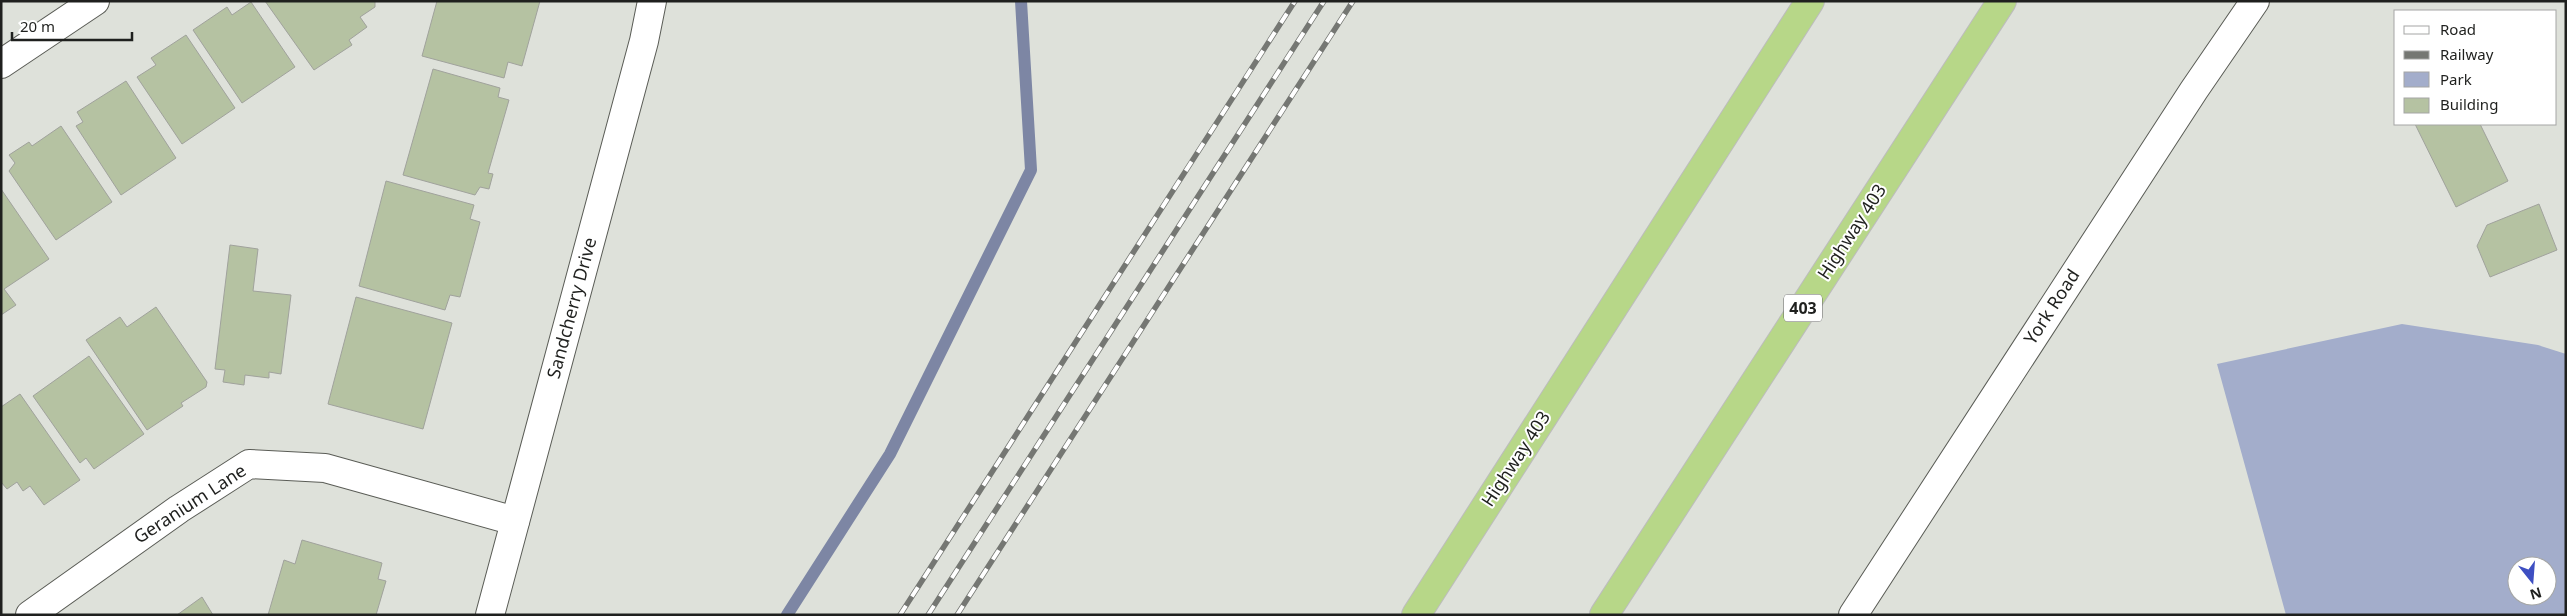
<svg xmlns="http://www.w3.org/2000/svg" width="2567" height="616" font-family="'Noto Sans',sans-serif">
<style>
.green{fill:#a3adcb;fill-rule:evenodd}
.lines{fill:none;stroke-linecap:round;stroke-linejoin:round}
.stream{stroke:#7d86a4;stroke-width:12}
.building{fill:#b5c2a2;stroke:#a0a29c}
.minor-casing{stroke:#5a5c56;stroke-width:30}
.highway-casing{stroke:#bcbcbc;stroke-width:30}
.minor{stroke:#fff;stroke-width:28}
.highway{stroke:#b7d788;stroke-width:28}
.rail-casing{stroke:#757773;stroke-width:5.5}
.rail{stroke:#fff;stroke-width:4;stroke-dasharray:11;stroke-linecap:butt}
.labels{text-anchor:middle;stroke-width:4;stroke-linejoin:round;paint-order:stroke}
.shield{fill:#fff;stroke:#626362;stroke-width:1}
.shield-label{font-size:16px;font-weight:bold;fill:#1f201e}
.street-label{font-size:18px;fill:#1f201e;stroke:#fff}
</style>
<rect width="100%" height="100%" fill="#dee1da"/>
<path class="green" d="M2402,324l136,21 28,9v261h-280l-69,-251zM2517,566h30v30h-30z"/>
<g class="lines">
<path class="stream" d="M787,615l103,-161 141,-284 -10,-169"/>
</g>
<g class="building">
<path d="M265,1h110v6l-15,10 7,10 -18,13 3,5 -38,25z"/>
<path d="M437,1h103l-18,65 -14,-4 -4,16 -82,-22z"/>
<path d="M251,2l44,65 -53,36 -49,-73 34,-23 5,8z"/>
<path d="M186,35l49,73 -53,36 -45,-67 19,-12 -5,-7z"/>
<path d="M433,69l67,19 -2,9 11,3 -21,73 5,1 -4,15 -9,-2 -5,8 -72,-20z"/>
<path d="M126,81l50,77 -55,37 -45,-69 7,-4 -6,-10z"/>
<path d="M2415,124h65l28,57 -52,26z"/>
<path d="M61,126l51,76 -56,38 -47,-69 6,-8 -6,-8 20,-13 3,4z"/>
<path d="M386,181l88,24 -4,14 10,3 -20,75 -10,-2 -5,15 -86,-24z"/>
<path d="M1,189l48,70 -45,30 12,16 -15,10z"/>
<path d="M2539,204l18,46 -67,27 -13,-31 10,-21z"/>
<path d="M230,245l28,4 -5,42 38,4 -10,79 -12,-2v6l-24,-3 -1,10 -21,-3 2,-12 -10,-1z"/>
<path d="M356,297l96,26 -29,106 -95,-25z"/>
<path d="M156,307l51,75 -1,5 -25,16 2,3 -36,24 -61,-90 34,-23 7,10z"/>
<path d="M89,356l55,78 -50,35 -8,-11 -6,5 -47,-67z"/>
<path d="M20,394l60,86 -36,25 -14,-19 -7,5 -6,-9 -10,7 -6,-7v-75z"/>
<path d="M302,540l80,23 -4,16 8,2 -10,34h-108l16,-55 11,4z"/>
<path d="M202,597l11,18h-36z"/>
</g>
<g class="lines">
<defs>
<g id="minor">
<path d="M1,64l94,-63"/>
<path d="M30,615l149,-106 70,-45 76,4 190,53"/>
<path d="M490,615l154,-574 8,-40"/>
<path d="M1853,615l341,-525 61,-89"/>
</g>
<g id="highway">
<path d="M1416,615l394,-614"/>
<path d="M1604,615l398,-614"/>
</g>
</defs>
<use href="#minor" class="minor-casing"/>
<use href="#highway" class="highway-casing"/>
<use href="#minor" class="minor"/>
<use href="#highway" class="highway"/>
<defs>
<g id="rail">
<path d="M900,615l395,-614"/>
<path d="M928,615l396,-614"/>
<path d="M957,615l396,-614"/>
</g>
</defs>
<use href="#rail" class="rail-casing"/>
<use href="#rail" class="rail"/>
</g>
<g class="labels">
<rect class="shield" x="1784" y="294.5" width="38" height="27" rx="4"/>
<g class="shield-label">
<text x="1803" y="314">403</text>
</g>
<g class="street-label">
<text transform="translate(1852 232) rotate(-57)" y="6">Highway 403</text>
<text transform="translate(2052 307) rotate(-57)" y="6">York Road</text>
<text transform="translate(572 308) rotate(-75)" y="6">Sandcherry Drive</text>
<text transform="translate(1516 459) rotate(-57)" y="6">Highway 403</text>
<text transform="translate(190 504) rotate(-33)" y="6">Geranium Lane</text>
</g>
</g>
<rect width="2567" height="616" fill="none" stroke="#1f201e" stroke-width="5"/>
<rect x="2394" y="10" width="162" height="115" fill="#ffffff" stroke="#a5a6a5"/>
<rect x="2404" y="26" width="25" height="8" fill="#ffffff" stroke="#a5a6a5"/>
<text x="2440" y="35" font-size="15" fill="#1f201e">Road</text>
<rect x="2404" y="51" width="25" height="8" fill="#757773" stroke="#a5a6a5"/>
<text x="2440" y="60" font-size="15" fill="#1f201e">Railway</text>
<rect x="2404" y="72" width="25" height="15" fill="#a3adcb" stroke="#a5a6a5"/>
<text x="2440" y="85" font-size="15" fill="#1f201e">Park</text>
<rect x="2404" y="98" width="25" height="15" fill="#b5c2a2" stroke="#a5a6a5"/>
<text x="2440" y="110" font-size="15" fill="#1f201e">Building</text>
<g transform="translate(2532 581) rotate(163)"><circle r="24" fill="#ffffff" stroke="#a5a6a5"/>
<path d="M0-4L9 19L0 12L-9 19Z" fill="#3e4fc2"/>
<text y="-8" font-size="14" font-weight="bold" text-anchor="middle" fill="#1f201e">N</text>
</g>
<path d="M12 32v8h120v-8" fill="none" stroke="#1f201e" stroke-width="2.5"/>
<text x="20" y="32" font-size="15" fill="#1f201e" stroke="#ffffff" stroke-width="4" paint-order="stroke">20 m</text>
</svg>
